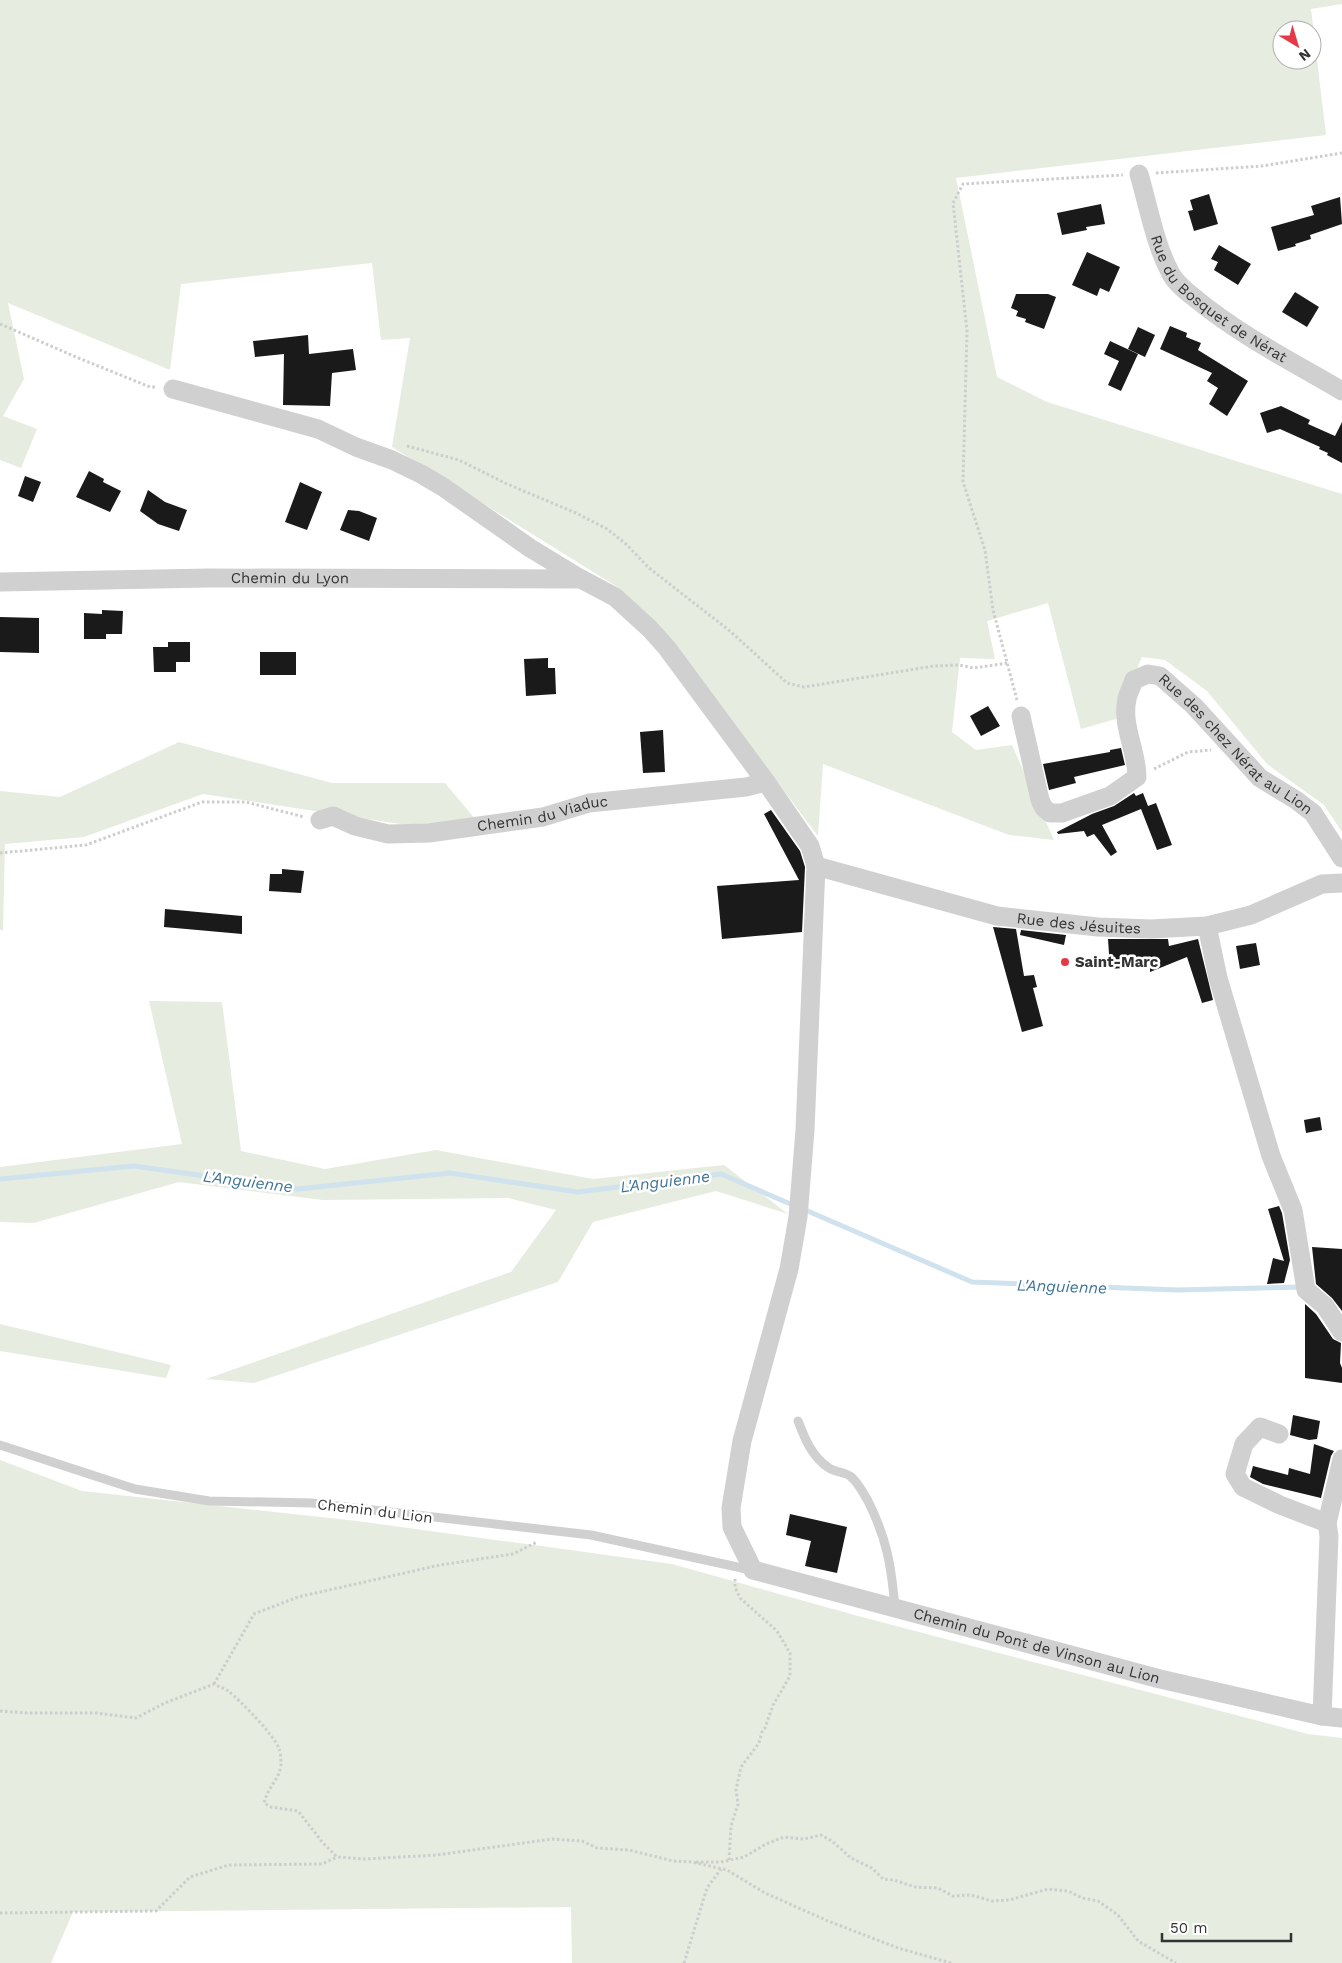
<svg xmlns="http://www.w3.org/2000/svg" width="1342" height="1963" font-family="'Work Sans',sans-serif">
<style>
.green{fill:#e6ecdf;fill-rule:evenodd}
.lines{fill:none;stroke-linecap:round;stroke-linejoin:round}
.stream{stroke:#cfe2ee;stroke-width:5}
.building{fill:#1a1a1a}
.path{stroke:#cdcdcd;stroke-width:3;stroke-dasharray:2.5 2.5;stroke-linecap:butt}
.lane{stroke:#d0d0d0;stroke-width:9}
.street{stroke:#d0d0d0;stroke-width:19}
.poi-dot{fill:#e63946;stroke:#fff;stroke-width:2}
.labels{text-anchor:middle;stroke-width:5;stroke-linejoin:round;paint-order:stroke}
.street-label{font-size:15px;fill:#333;stroke:#fff}
.poi-label{font-size:15px;font-weight:bold;fill:#333;stroke:#fff;text-anchor:start}
.water-label{font-size:16px;font-style:italic;fill:#3f7597;stroke:#fff}
</style>
<rect width="100%" height="100%" fill="#fff"/>
<g class="green">
<path d="M0,0h1342v4l-31,5 15,126 -370,43 41,199 50,25 295,92v338l-18,-27 -57,-41 -60,-73 -42,-31 -23,-3 -26,62 -35,10 -33,-126 -61,18 8,38 -35,-1 -8,74 24,18 36,-5 42,95 -45,-5 -186,-71 -5,72 -155,-205 -44,-43 -227,-141 18,-109 -29,2 -9,-77 -191,21 -11,86 -162,-67 16,76 -21,37 34,13 -16,39 -21,-8zM1282,30h30v30h-30z"/>
<path d="M179,742l153,41h113l31,37 -56,7 -217,-33 -119,43 -79,7 -2,86h-3v-139l60,6z"/>
<path d="M149,1001l73,1 19,149 84,18 111,-19 157,29 131,-14 64,49 -72,-23 -123,31 -35,60 -304,101 -48,-4 305,-107 45,-62 -48,-12 -185,2 -144,-18 -145,41 -34,-1v-55l182,-23z"/>
<path d="M0,1324l171,41 -5,13 -166,-27z"/>
<path d="M0,1460l82,31 275,30 315,43 186,52 450,118 34,4v225h-770l-1,-56 -498,5 -22,51h-51z"/>
</g>
<g class="lines">
<g class="stream">
<path d="M0,1179l134,-13 164,23 152,-16 128,19 143,-18 74,32"/>
<path d="M803,1209l169,73 205,8 124,-3"/>
</g>
</g>
<g class="building">
<path d="M1209,194l9,30 -24,7 -6,-20 5,-1 -3,-10z"/>
<path d="M1340,197l2,27 -32,11 1,4 -16,5 1,2 -18,5 -7,-24 43,-12 -3,-9z"/>
<path d="M1101,204l4,20 -19,3 1,3 -25,5 -5,-22z"/>
<path d="M1219,245l32,19 -13,21 -24,-15 4,-8 -7,-3z"/>
<path d="M1087,252l33,15 -11,25 -9,-4 -3,8 -25,-11z"/>
<path d="M1295,292l24,15 -12,20 -25,-15z"/>
<path d="M1016,294h32l8,3 -12,32 -19,-7 1,-3 -10,-3 2,-5 -7,-3z"/>
<path d="M1170,326l17,7 -1,4 15,6 -3,7 50,31 -21,35 -18,-12 9,-16 -11,-7 5,-8 -52,-24z"/>
<path d="M1138,327l17,8 -10,22 -17,-8z"/>
<path d="M308,335l1,19 44,-5 3,21 -24,3 -2,33 -47,-1 1,-51 -29,3 -2,-16z"/>
<path d="M1110,341l28,13 -17,37 -13,-6 11,-24 -15,-7z"/>
<path d="M1281,406l29,14 -2,4 27,12 7,-14v41l-15,-8 1,-2 -9,-4 1,-2 -40,-18 -13,4 -7,-20z"/>
<path d="M89,471l15,8 -1,3 18,9 -11,21 -34,-15z"/>
<path d="M25,476l16,6 -8,20 -15,-6z"/>
<path d="M300,482l22,10 -15,38 -22,-8z"/>
<path d="M148,490l17,12 22,8 -8,21 -21,-7 -18,-13z"/>
<path d="M348,510l11,1 18,7 -8,23 -29,-11z"/>
<path d="M102,610l21,1 -1,23h-16v5h-22v-26l18,1z"/>
<path d="M0,617l39,1v35l-39,-1z"/>
<path d="M168,642h22v20h-14v10h-22l-1,-25h15z"/>
<rect x="260" y="652" width="36" height="23"/>
<path d="M548,658v10h7l1,26 -30,2 -2,-37z"/>
<path d="M988,706l12,20 -19,10 -11,-20z"/>
<path d="M663,730l2,42 -22,1 -3,-41z"/>
<path d="M1121,748l4,17 -51,12 2,6 -27,7 -6,-26 67,-12v-2z"/>
<path d="M1134,793l2,3 7,-3 5,13 8,-3 16,42 -15,5 -16,-41 -39,16 15,27 -6,4 -17,-22 -7,3 -3,-6 -26,3 -1,-2 35,-18 22,-8z"/>
<path d="M771,810l29,41 5,16 -3,65 -80,7 -5,-53 82,-6 -35,-66z"/>
<path d="M282,869l22,2 -3,22 -32,-2 1,-17h12z"/>
<path d="M165,909l77,7v18l-78,-7z"/>
<path d="M993,927l23,2 8,47 10,-1 3,12 -4,1 10,38 -21,6z"/>
<path d="M1021,930l45,5 -2,10 -44,-10z"/>
<path d="M1108,939h60l1,7 29,-7 15,61 -11,3 -15,-46 -37,15v-6l-40,3z"/>
<path d="M1256,943l4,22 -20,4 -4,-23z"/>
<path d="M1320,1117l2,13 -16,3 -2,-13z"/>
<path d="M1279,1206l3,7 8,47 -6,23 -17,1 6,-26 11,3 -16,-52z"/>
<path d="M1312,1247l30,2v62l-10,-13 -16,-14z"/>
<path d="M1305,1304l11,10 17,25 8,4 -1,20 2,5v15l-37,-5z"/>
<path d="M1293,1415l27,6 -3,18 -8,1 -19,-5z"/>
<path d="M1314,1444l20,7 -3,5 -10,42 -58,-14 -13,-7 3,-11 35,9 1,-7 21,6z"/>
<path d="M790,1514l57,13 -10,46 -32,-7 6,-25 -25,-6z"/>
</g>
<g class="lines">
<g class="path">
<path d="M1156,173l106,-7 80,-13"/>
<path d="M0,324l76,33 74,30h7"/>
<path d="M407,446l52,14 48,24 69,29 31,16 19,15 23,24 81,63 57,52 17,4 130,-21 25,-1 15,3 34,-5"/>
<path d="M1017,700l-24,-90 -8,-60 -22,-68 4,-151 -14,-128 10,-19 160,-9"/>
<path d="M1154,769l34,-17 23,-2"/>
<path d="M0,853l86,-8 116,-43h44l58,15"/>
<path d="M214,1684l40,-70 44,-17 142,-32 73,-11 24,-12"/>
<path d="M0,1711l28,2h68l40,5 29,-15 49,-19c5,3 10,4 14,7 11,8 48,46 51,58 2,4 2,11 2,15 -1,15 -14,24 -17,39l7,4 27,4 25,32 14,14 28,2 72,-4 115,-16 30,2 15,7 32,2 44,11 19,1 35,8 38,23 63,28 70,27 53,15"/>
<path d="M729,1860l2,-34 7,-22 -2,-14 5,-23 18,-24 3,-11 3,-4 8,-23 17,-29v-23l-13,-22 -37,-33 -5,-11v-9"/>
<path d="M696,1862h25l23,-5 22,-13 18,-7 20,2 17,-4 11,6 19,17 21,10 11,11 11,1 21,7 23,1 15,8 18,-1 21,6 17,-1 39,-11 20,2 14,7 16,3 20,14 20,26 38,22"/>
<path d="M0,1913l156,-2 34,-34 39,-12 93,-1 15,-7"/>
<path d="M684,1963l23,-75 14,-19"/>
</g>
<g class="lane">
<path d="M798,1421c7,18 14,36 31,47 6,4 15,4 21,8 7,5 14,18 18,25 19,38 23,64 27,106"/>
<path d="M0,1445l135,44 74,12 103,2 279,32 160,35"/>
</g>
<g class="street">
<path id="s1" d="M1139,174c9,31 16,70 31,98 5,11 17,20 26,27 45,37 97,63 146,92"/>
<path id="s2" d="M173,389l145,40 38,18 36,13 29,14 22,13 87,61 51,31 34,18 35,32 17,19 99,134 44,64 6,20 -11,264 -7,87 -9,52 -47,172 -11,67 1,19 21,43 407,109 162,37 20,2"/>
<path id="s3" d="M0,582l209,-4 372,1"/>
<path id="s4" d="M1021,716l19,84 4,8 6,5h12l48,-17 27,-19c0,-26 -16,-52 -10,-78 1,-6 5,-13 7,-19l14,-6 12,2 34,30 66,72 36,22 17,13 29,45"/>
<path id="s5" d="M320,820l13,-4 22,10 33,8 41,-1 114,-16 46,-14 157,-16 20,-5"/>
<path id="s6" d="M816,866l181,50 101,11 53,2 56,-3 44,-11 71,-31 20,-1"/>
<path d="M1207,926l11,52 53,178 22,54 13,80 19,16 17,26"/>
<path d="M1279,1434l-19,-7 -16,17 -9,30 8,13 37,18 47,18 2,13 -7,180"/>
<path d="M1327,1523l15,-64"/>
</g>
</g>
<circle class="poi-dot" cx="1065" cy="962" r="5"/>
<g class="labels">
<g class="street-label">
<text dy="5" stroke="none"><textPath href="#s1" startOffset="156">Rue du Bosquet de Nérat</textPath></text>
<text dy="5" stroke="none"><textPath href="#s3" startOffset="290">Chemin du Lyon</textPath></text>
<text dy="5" stroke="none"><textPath href="#s4" startOffset="428">Rue des chez Nérat au Lion</textPath></text>
<text dy="5" stroke="none"><textPath href="#s5" startOffset="228">Chemin du Viaduc</textPath></text>
<text dy="5" stroke="none"><textPath href="#s6" startOffset="270">Rue des Jésuites</textPath></text>
<text transform="translate(375 1511) rotate(7)" y="5">Chemin du Lion</text>
<text dy="5" stroke="none"><textPath href="#s2" startOffset="1842">Chemin du Pont de Vinson au Lion</textPath></text>
</g>
<g class="poi-label">
<text x="1075" y="967">Saint-Marc</text>
</g>
<g class="water-label">
<text transform="translate(248 1181) rotate(7)" y="6">L'Anguienne</text>
<text transform="translate(665 1181) rotate(-7)" y="6">L'Anguienne</text>
<text transform="translate(1062 1286) rotate(2)" y="6">L'Anguienne</text>
</g>
</g>
<g transform="translate(1297 45) rotate(142)"><circle r="24" fill="#ffffff" stroke="#adadad"/>
<path d="M0-4L9 19L0 12L-9 19Z" fill="#e63946"/>
<text y="-8" font-size="14" font-weight="bold" text-anchor="middle" fill="#333333">N</text>
</g>
<path d="M1162 1933v8h129v-8" fill="none" stroke="#333333" stroke-width="2.5"/>
<text x="1170" y="1933" font-size="15" fill="#333333" stroke="#ffffff" stroke-width="4" paint-order="stroke">50 m</text>
</svg>
